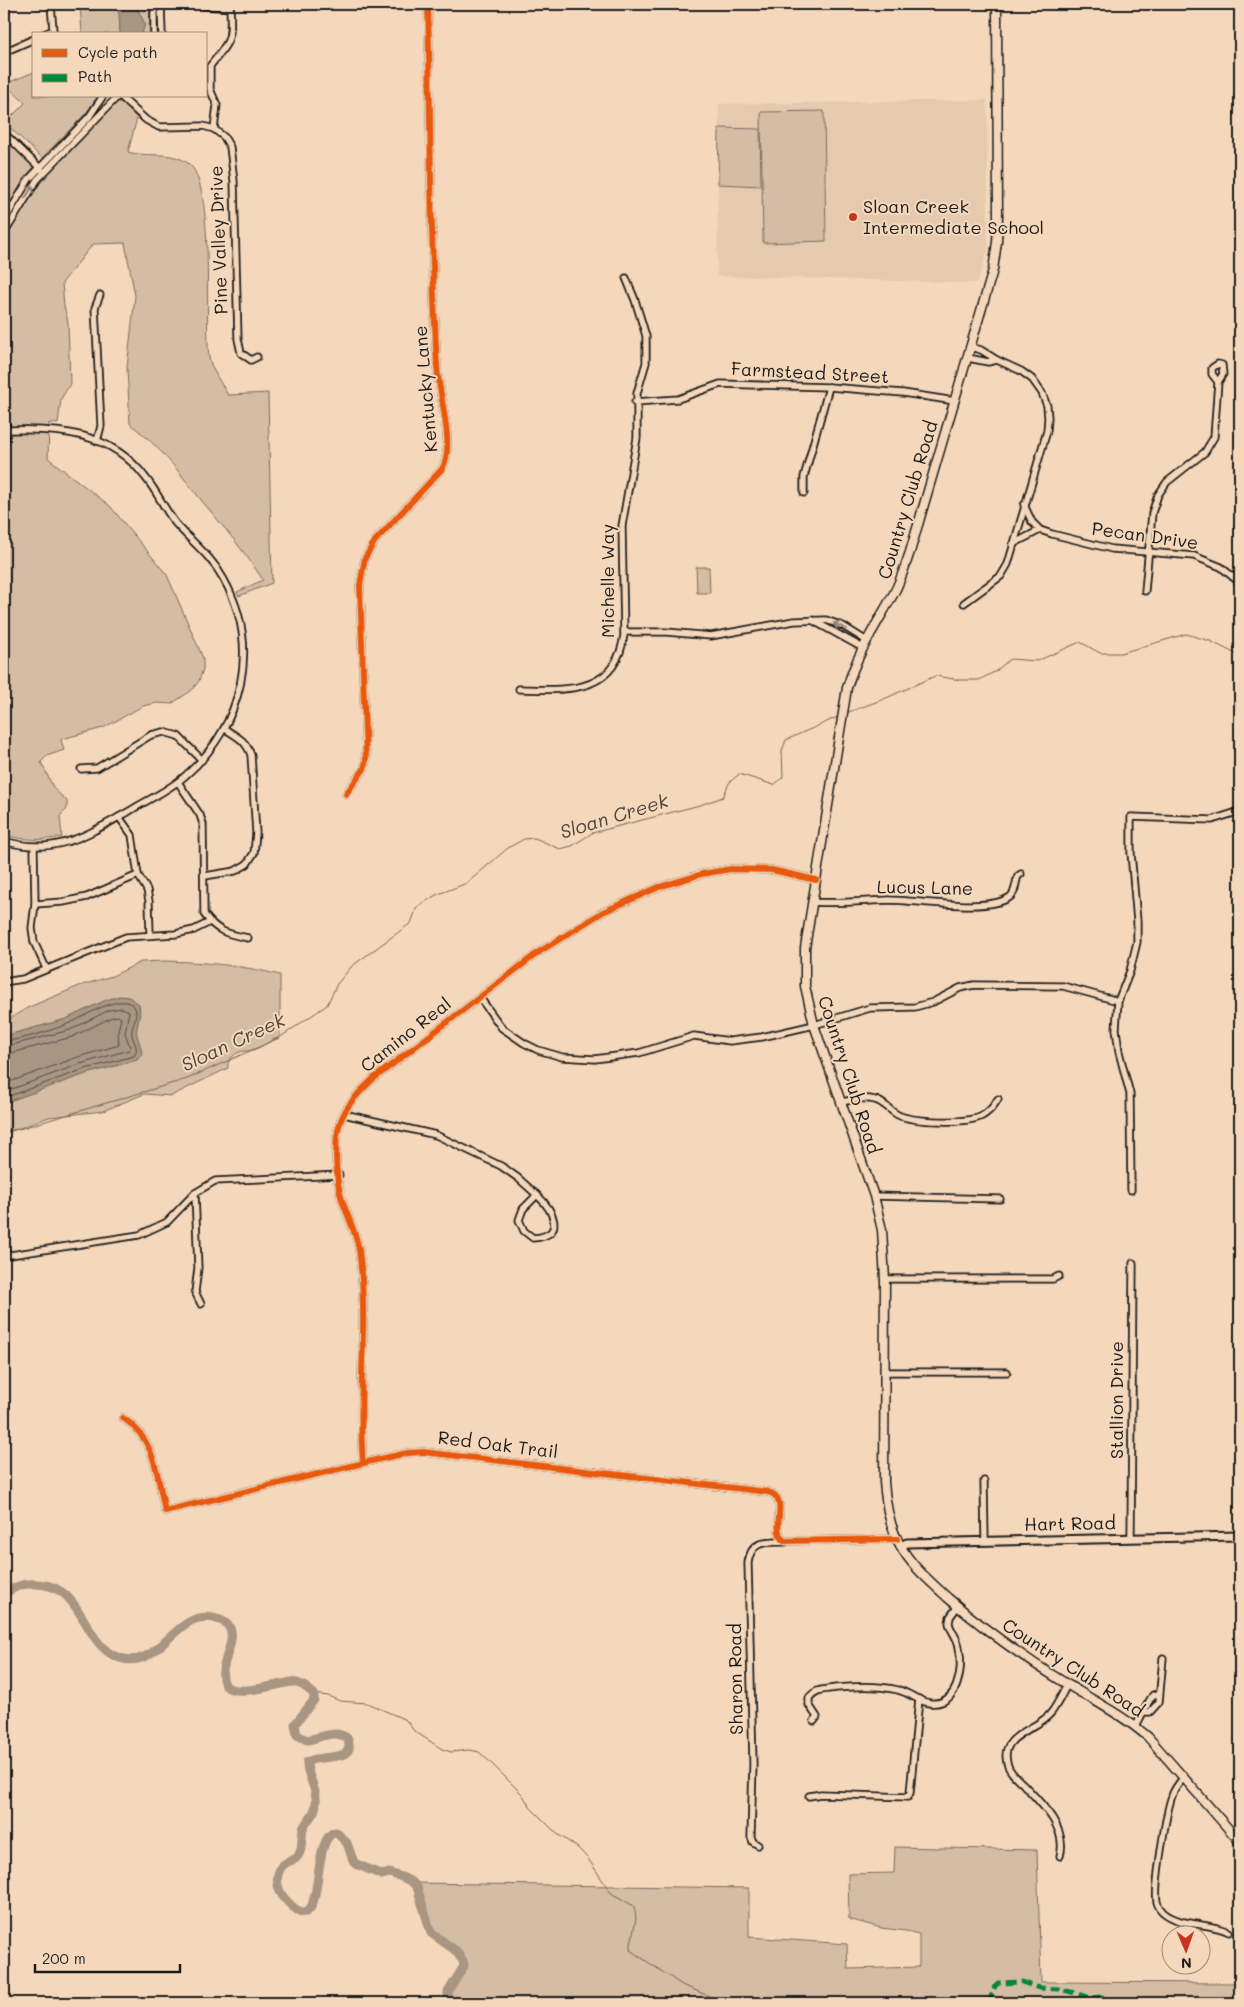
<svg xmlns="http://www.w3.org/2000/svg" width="1244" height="2007" font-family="Mali,sans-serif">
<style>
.built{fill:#e5caaf}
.green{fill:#d5bca4;stroke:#786c60}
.water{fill:#a89582;stroke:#706559}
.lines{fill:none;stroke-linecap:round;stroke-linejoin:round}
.shore{stroke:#544c45;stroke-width:1}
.stream{stroke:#706559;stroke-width:1}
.river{stroke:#a89582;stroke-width:9}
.minor-casing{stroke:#1c1c1c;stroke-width:9}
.tertiary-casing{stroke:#1c1c1c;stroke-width:11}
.secondary-casing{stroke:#1c1c1c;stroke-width:11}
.minor{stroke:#f5d8bb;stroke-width:5.5}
.tertiary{stroke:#f5d8bb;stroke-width:7}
.secondary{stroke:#f5d8bb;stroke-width:8}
.quiet{stroke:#00873e;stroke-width:5;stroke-dasharray:10 5;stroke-linecap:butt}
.cycleway-casing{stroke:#f5d8bb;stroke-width:9}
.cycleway{stroke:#e8590c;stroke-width:6}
.oneway{stroke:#938373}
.poi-dot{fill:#c8321e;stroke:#f5d8bb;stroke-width:2}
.labels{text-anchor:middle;stroke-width:4;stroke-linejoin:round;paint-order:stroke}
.poi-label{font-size:18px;fill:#1c1c1c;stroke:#f5d8bb;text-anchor:start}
.street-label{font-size:18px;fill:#1c1c1c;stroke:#f5d8bb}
.water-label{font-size:19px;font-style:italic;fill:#4d4640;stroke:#f5d8bb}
</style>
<rect width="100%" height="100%" fill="#f5d8bb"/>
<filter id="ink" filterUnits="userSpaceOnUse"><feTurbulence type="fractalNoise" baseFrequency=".02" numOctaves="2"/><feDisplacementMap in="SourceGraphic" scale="10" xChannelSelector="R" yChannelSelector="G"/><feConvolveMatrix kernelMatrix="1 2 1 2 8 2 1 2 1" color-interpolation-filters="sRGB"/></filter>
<g filter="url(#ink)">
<path class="built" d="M987,100l1,150 -11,33 -260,-7 2,-172z"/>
<g class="green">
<path d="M80,4h70l-1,30h-67z"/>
<path d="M34,72v24h64l-12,17 -44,45 -37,-35 20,-20 -20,-19z"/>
<path d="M116,102h5l16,16 -9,34c20,6 42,-2 60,11 28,20 16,157 21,194 2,12 13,27 19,38l40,-2 4,190 -33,13 -2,-4 26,-12c-18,-28 -40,-54 -62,-80 -23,-29 -40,-53 -71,-76l-3,-56 8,-72 -10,-53 -32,1 -31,39 2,23 4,16 2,62 -9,15 -3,25 -9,-1 -1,35 62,48 57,69 36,83v11l-4,12 -8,10 -20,13 -14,-1 -14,3 -40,22 -41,11 -1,1 3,10 -17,6 -6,6 13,27 13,12v8l-7,7 2,21c-20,4 -39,3 -58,-2v-389c7,-10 8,-22 0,-32v-174l39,-62z"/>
<path d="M824,111l2,130 -63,2 -2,-131z"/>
<path d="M719,128l41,1 1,57 -43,-2z"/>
<path d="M4,135l29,29v4l-29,45z"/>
<path d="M696,567h13l1,26h-13z"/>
<path d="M164,961c39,1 78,4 116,14v62c-9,3 -14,7 -22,11 -13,6 -21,-1 -30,15v5l-57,28 -27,-2 -41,17 -54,6 -45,17v-112l23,-14 52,-22 33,-10 29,-14z"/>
<path d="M895,1847l142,3 4,132 199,1v20h-791v-11l16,-25c-3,-24 -26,-20 -34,-36 -7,-14 -7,-38 -17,-48l335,5v49l98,7 1,25 71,-2v-33l-13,-3 -25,-3 -32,-9 -1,-45 46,-1z"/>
</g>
<g class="water">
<path d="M115,4h20l10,20 -3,10h-22l-1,-20z"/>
<path d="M120,996l9,1 10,7c3,14 -4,22 -2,31 2,7 4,12 5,19l-5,6 -54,15 -79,28v-67l62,-17 40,-19z"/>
</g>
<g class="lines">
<g class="shore">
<path d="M4,1041c15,0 49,-11 64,-17 13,-5 56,-35 67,-16 3,6 -2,16 -3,22 -2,10 9,17 2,26l-52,14 -78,28"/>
<path d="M4,1047l66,-17 39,-20 13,-2 7,3 -4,22 5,14 -1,3 -49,14 -76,28"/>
<path d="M4,1055l68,-18 40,-20 6,-1 3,2 -3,13 1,14 -41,12 -74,27"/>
</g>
<g class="stream">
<path d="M846,713l38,-14 51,-23 26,4h18l17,-9 14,-12 27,2 43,-19 20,11h21l65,-19 24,7 30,15"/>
<path d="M4,1131l15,-2 168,-50 92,-41 48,-33 10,-21 15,-18 59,-43 6,-16 19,-12 31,-12 41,-35 16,-9 11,-1 25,11 12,-3 20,-13 108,-28 23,-8 6,-14 10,-9 35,11 9,-8 -1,-26 4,-11 54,-24"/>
<path d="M314,1694l14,2 12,5 27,2 39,17 8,11 28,18 9,3 18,-2 10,2 8,7 35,35 9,14 25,25 22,15 11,12 22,33 23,13 2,12 -6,32 52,35 44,18"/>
<path d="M4,1926l2,1 3,41 -2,35"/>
</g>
<path class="river" d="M4,1595c9,-8 20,-12 31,-11 49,0 46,58 82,73 45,18 58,-55 103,-37 29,11 -8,47 6,66 10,11 52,-2 66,-4 10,1 15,6 22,12v6l-19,24 2,11 10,5c13,-2 28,-11 40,-2 12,26 -29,15 -40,24 -1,12 9,24 9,37 1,16 -8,18 -13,30 -2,8 0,16 -3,23 -3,10 -11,7 -17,13 -9,10 -6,25 2,34 45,51 22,-62 51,-67l11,11 7,20 28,12 7,-2 13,4 10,5 5,5 14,46 24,17 8,11 1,5 -16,26v11"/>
<defs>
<g id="minor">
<path d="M161,4l1,30"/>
<path d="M199,4l9,2 22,2"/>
<path d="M44,34l9,-4 -2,-26"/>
<path d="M154,34v-30"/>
<path d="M4,52l30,-13"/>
<path d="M120,96l26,24 13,7 44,-1 11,3 10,8 6,10 4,34 4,158 3,14 10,7 6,-3"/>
<path d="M214,129l3,-24 -7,-16v-23c23,-28 21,-27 20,-62"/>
<path d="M4,133l37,36"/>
<path d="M4,221l25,-42 60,-62 14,-21"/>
<path d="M4,234l33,-54 81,-84"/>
<path d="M968,358l20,4 9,-2 -16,-10 -10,-3"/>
<path d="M635,402l43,-3 42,-15 109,3 74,6 52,8"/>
<path d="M4,420l4,10 -4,12"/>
<path d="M97,441l4,-15 -6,-118 5,-13"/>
<path d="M804,493v-16l25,-90"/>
<path d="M1024,505l8,17 8,8 12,4 60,15 82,7 27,11 19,16"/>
<path d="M1013,544l27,-14"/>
<path d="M1145,591l7,-78 6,-18 9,-13 38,-30 9,-15 4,-55 5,-8 -1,-9 -4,-1 -6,4v6l6,8"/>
<path d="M964,603l37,-27 7,-12 39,-133 1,-13 -1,-12 -5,-13 -10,-14 -11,-8 -24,-11"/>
<path d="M812,620l51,28"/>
<path d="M624,632h43l44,4 83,-15 32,-1 17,6 24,15"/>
<path d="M519,689c47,1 97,6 105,-54l-2,-109 15,-88v-45l9,-30v-27l-11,-36 -9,-22"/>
<path d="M81,769l16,-1 54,-33 13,-3 14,4 24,24"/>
<path d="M178,782l22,33 3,9 1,90c13,18 23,20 44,24"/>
<path d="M346,794l18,-25 2,-9 -6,-175 5,-27 10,-17 67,-72c14,-22 -4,-77 -5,-104 -7,-120 -6,-241 -9,-361"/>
<path d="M119,817l13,18 6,40 9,15 2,11 1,33"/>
<path d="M4,841c51,15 81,-5 124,-29 19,-12 40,-21 57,-36 58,-50 77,-130 38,-198 -12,-22 -31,-36 -47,-54 -12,-15 -19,-33 -31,-47 -34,-45 -86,-49 -137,-47"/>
<path d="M34,847l1,57 -3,24 2,14 12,26"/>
<path d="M205,876l30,-5 12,-7 7,-11 2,-20 -5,-78c-5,-14 -13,-18 -26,-26"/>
<path d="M812,902c26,2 51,-1 77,-2 28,0 99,13 121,-3 6,-4 5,-14 8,-21l3,-2"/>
<path d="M35,904l28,-2 24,-5 51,-22"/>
<path d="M4,982l19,-3 103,-42 49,-3 19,-4 16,-8"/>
<path d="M480,998l22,30 22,15 14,7 24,7 33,2 44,-6 55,-17 36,5 32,-4 52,-12 56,-17 45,-1 18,-5 27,-14 14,-3 89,1 55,15"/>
<path d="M841,1102c12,-2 22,-5 34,-2 9,2 15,11 23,15 15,7 69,9 84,1 7,-4 12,-10 16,-17"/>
<path d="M344,1114l92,21 65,31 17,12 19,17"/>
<path d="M1131,1190l-1,-96 -11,-42 -3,-23 2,-28 12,-30 7,-29v-21l-6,-68v-36l81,3 28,-9"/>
<path d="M195,1193l3,75 -3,24 6,12"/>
<path d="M537,1195c16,15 30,41 -4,43l-9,-7 -5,-11 4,-11z"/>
<path d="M874,1196l126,3"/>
<path d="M4,1256l135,-21 28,-13 28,-29 20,-12 124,-6"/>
<path d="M885,1279h168l6,-3"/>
<path d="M884,1372h123"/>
<path d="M123,1418c33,21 34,58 42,93l211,-51 31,-7 16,-1 345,40c24,6 0,38 17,49l112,-2"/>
<path d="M363,1463c-6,-70 6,-142 -4,-213 -3,-17 -11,-33 -17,-50 -6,-19 -7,-45 -5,-64 3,-25 19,-41 36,-57l166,-127 64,-40 56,-25 43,-13 29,-5 41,1 44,10"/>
<path d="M984,1481l1,59"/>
<path d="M1131,1538l2,-275"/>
<path d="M1144,1712h6l9,-10 4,-44"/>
<path d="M814,1721l3,-4 -8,-12v-7c7,-10 16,-8 27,-10 20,-2 42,-3 62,2 11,2 20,12 32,13 29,3 33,-34 29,-56 -1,-9 -8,-15 -10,-24l1,-6 8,-11"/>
<path d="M1136,1726c6,-11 10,-21 17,-31l5,-1"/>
<path d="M1184,1777c-5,6 -10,12 -12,19 -6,16 -18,91 -15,106 1,4 3,7 6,10 17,15 46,10 66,20"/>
<path d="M809,1796l12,-2 87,3 2,-4 9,-94"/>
<path d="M758,1845l-5,-3 -2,-5 2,-73 -5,-201c3,-23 18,-21 37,-21"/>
<path d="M1060,1856c8,-28 -19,-53 -37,-72 -5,-5 -12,-10 -15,-18 -11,-31 27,-35 42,-52 7,-8 12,-20 17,-29"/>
</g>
<path id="tertiary" d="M901,1546l6,-3 333,-7"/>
<path id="secondary" d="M997,4l1,211 -1,27 -4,28 -83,282c-5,14 -9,28 -16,41 -17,31 -37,60 -47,95l-42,260v38l9,39 60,171 8,34 3,49 -1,203c2,22 5,43 16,63 12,22 30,36 48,53 37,32 76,60 117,85 29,18 58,32 83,54l92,105"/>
</defs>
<use href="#minor" class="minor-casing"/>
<use href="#tertiary" class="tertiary-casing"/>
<use href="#secondary" class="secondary-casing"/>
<use href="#minor" class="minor"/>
<use href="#tertiary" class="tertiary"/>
<use href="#secondary" class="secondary"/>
<path class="quiet" d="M989,2003l6,-17 3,-3 24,-1 17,6 22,1 30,9 11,-1 12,6"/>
<defs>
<g id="cycleway">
<path d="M346,794l18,-25 2,-9 -6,-175 5,-27 10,-17 67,-72c14,-22 -4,-77 -5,-104 -7,-120 -6,-241 -9,-361"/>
<path d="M123,1418c33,21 34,58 42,93l211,-51 31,-7 16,-1 345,40c24,6 0,38 17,49l112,-2"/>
<path d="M363,1463c-6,-70 6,-142 -4,-213 -3,-17 -11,-33 -17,-50 -6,-19 -7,-45 -5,-64 3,-25 19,-41 36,-57l166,-127 64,-40 56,-25 43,-13 29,-5 41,1 44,10"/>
</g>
</defs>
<use href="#cycleway" class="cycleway-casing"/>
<use href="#cycleway" class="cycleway"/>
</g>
<defs><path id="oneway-shaft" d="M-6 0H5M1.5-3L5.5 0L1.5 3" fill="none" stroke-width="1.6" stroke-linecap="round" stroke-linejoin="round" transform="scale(1.25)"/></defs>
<g class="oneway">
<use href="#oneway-shaft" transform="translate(29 192) rotate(-58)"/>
<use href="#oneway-shaft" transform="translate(840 626) rotate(-156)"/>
</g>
</g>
<circle class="poi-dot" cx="853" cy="217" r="5"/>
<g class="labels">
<g class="poi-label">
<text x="863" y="213">Sloan Creek<tspan x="863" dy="21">Intermediate School</tspan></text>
</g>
<g class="street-label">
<text transform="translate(219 240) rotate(-92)" y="6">Pine Valley Drive</text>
<text transform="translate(810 373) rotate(3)" y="6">Farmstead Street</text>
<text transform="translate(426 389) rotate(-95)" y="6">Kentucky Lane</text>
<text transform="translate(908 500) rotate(-73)" y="6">Country Club Road</text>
<text transform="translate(1145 536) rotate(8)" y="6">Pecan Drive</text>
<text transform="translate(608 581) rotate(-90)" y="6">Michelle Way</text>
<text transform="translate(925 888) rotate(1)" y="6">Lucus Lane</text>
<text transform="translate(406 1035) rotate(-38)" y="6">Camino Real</text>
<text transform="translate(849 1075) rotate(72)" y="6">Country Club Road</text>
<text transform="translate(1117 1400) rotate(-90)" y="6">Stallion Drive</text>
<text transform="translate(498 1445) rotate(7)" y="6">Red Oak Trail</text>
<text transform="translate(1070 1524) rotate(-1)" y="6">Hart Road</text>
<text transform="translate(1073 1668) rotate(33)" y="6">Country Club Road</text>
<text transform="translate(736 1679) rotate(-91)" y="6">Sharon Road</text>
</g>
<g class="water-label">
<text transform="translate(614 816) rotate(-17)" y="7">Sloan Creek</text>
<text transform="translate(233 1042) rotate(-25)" y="7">Sloan Creek</text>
</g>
</g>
<rect width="1244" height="2007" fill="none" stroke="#f5d8bb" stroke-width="20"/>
<rect x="10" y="10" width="1224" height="1987" fill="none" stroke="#1c1c1c" stroke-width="2" filter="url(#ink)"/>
<rect x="32" y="32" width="175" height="65" fill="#f5d8bb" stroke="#9e8d7b"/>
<rect x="42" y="49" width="25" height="8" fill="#e8590c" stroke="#9e8d7b"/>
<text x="78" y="58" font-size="15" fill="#1c1c1c">Cycle path</text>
<rect x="42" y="74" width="25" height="8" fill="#00873e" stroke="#9e8d7b"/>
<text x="78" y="82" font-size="15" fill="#1c1c1c">Path</text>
<g transform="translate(1186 1950) rotate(178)"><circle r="24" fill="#f5d8bb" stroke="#9e8d7b"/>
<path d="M0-4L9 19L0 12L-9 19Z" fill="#c8321e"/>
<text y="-8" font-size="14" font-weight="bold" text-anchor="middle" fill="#1c1c1c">N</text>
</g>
<path d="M35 1964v8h145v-8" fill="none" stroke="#1c1c1c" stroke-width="2.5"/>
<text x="42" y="1964" font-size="15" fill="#1c1c1c" stroke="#f5d8bb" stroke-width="4" paint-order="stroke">200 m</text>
</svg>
